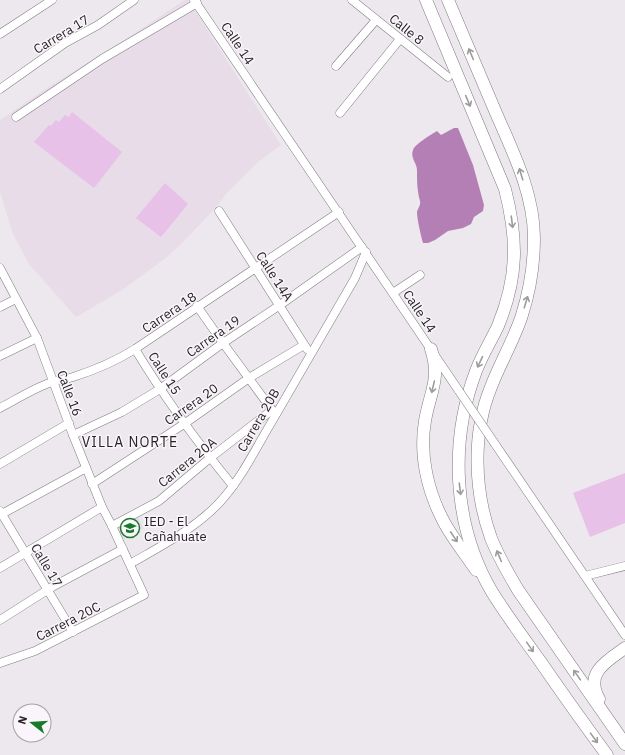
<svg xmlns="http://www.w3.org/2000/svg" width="625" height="755" font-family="'IBM Plex Sans',sans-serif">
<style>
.built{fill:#e7dce7}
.green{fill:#e7c1e8}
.water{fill:#b37fb4}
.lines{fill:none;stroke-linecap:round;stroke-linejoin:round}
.minor-casing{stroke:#807c80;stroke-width:9}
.highway-casing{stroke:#807c80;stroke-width:13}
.minor{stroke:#fff;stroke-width:8}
.highway{stroke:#fff;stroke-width:12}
.minor-bridge-casing{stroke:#807c80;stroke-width:9;stroke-linecap:butt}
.minor-bridge{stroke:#fff;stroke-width:8}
.oneway{stroke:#9d9c9d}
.labels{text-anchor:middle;stroke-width:3;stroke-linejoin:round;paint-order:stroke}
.street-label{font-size:13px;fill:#262426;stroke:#faf5fa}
.poi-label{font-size:13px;fill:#262426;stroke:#faf5fa;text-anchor:start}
.neighbourhood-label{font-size:14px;letter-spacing:1px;fill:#262426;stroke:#faf5fa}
</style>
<rect width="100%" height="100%" fill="#ede8ed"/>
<g class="built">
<path d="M185,0h3l93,145 -23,17 -32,32 -9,12 -31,33 -19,18 -45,33 -46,27 -47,-53 -16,-30 -13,-42v-72l50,-34 62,-38z"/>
<path d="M137,516l7,12 -21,11 -7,-12z"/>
</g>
<g class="green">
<path d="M72,112l50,40 -28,36 -60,-46 15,-17 2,1 5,-6 3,2 6,-7 4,2z"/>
<path d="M165,183l23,21 -27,33 -25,-19z"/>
<path d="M625,473v50l-35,14 -17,-44z"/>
</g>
<path class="water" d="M454,128h4l15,37 11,40 -1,6 -9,6 -3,7 -8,4 -15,3 -13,9 -7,3h-5c-2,-7 -6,-24 -6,-31 1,-4 4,-7 3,-11 -3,-11 -3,-20 -3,-31 0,-7 -7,-12 -4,-20 2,-6 19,-16 24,-19l4,4z"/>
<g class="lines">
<defs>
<g id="minor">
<path d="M194,0l265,391"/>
<path d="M352,0l96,77"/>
<path d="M0,34l52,-34"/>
<path d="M336,66l40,-46"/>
<path d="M0,89l65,-46 33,-18 36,-25"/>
<path d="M340,113l60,-74"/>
<path d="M16,117l86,-58 95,-56"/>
<path d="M219,211l88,138"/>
<path d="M0,268l37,70 36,97 29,72 10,19 32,69 -109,56 -35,12"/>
<path d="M393,293l27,-18"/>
<path d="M197,306l26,37 52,71"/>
<path d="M0,307l16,-8"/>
<path d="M135,349c29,48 62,93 98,137"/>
<path d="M0,356l37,-18"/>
<path d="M0,408c17,-9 34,-20 52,-26 7,-2 14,-3 21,-5 22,-7 43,-16 62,-28l204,-137"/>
<path d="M73,435l49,-23 38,-23 63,-46 57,-38 82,-58"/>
<path d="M495,444l130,191"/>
<path d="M0,464l69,-41"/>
<path d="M92,484l92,-60 65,-46 55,-33"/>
<path d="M0,511l73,121"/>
<path d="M0,515l86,-47"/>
<path d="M112,526l47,-25 51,-43 62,-48"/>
<path d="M130,564c31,-18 65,-35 90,-62 22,-24 37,-56 54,-84 27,-47 54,-94 81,-140l11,-26"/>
<path d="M0,568l102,-61"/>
<path d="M585,576l40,-10"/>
<path d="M0,620l52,-33 71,-38"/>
</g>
<g id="highway">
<path d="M426,0l79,189c13,51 13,88 -7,137 -7,15 -16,29 -22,45 -27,71 -23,155 16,221 15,24 32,47 48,69 22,32 44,63 67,94"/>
<path d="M448,0c16,38 32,75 48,113 17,39 38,81 38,125 0,26 -4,52 -12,77 -8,25 -22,48 -31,72 -19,46 -17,104 0,151 7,18 17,35 27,52l107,154"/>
<path d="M431,349c10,31 -1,42 -6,72 -6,35 3,72 20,103 9,16 21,31 31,46"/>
<path d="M599,699c-15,-26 8,-38 26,-51"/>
</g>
</defs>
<use href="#minor" class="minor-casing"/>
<use href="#highway" class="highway-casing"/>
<use href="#minor" class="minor"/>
<use href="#highway" class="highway"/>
<defs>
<path id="minor-bridge" d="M459,391l36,53"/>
</defs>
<use href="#minor-bridge" class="minor-bridge-casing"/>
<use href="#minor-bridge" class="minor-bridge"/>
</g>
<defs><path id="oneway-shaft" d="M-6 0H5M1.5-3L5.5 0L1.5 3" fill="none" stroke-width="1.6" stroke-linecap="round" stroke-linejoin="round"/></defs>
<g class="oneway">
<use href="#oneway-shaft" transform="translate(471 54) rotate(-113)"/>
<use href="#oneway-shaft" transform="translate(468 101) rotate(67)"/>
<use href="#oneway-shaft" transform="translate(521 174) rotate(-107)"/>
<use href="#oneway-shaft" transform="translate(512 222) rotate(83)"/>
<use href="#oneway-shaft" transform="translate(526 302) rotate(-73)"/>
<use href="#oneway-shaft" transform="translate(480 362) rotate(115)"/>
<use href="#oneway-shaft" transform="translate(433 387) rotate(103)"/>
<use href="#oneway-shaft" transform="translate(460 489) rotate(83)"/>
<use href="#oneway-shaft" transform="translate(454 537) rotate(56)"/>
<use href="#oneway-shaft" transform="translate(499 556) rotate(-113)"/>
<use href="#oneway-shaft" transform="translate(530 647) rotate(55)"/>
<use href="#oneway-shaft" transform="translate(577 675) rotate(-125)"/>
<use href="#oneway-shaft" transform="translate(594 738) rotate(54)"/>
</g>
<defs>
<symbol id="school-ring" viewBox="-11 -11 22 22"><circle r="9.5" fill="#faf5fa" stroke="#18792a" stroke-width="1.5"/><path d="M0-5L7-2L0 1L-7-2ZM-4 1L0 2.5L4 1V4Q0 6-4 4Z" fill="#18792a"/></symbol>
</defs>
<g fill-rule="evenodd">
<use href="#school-ring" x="119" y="517" width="22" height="22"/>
</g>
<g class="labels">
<g class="street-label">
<text transform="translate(407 29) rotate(39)" y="5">Calle 8</text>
<text transform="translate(61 34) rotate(-31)" y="5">Carrera 17</text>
<text transform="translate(238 43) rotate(56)" y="5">Calle 14</text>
<text transform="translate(275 276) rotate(57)" y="5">Calle 14A</text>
<text transform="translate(420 311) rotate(56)" y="5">Calle 14</text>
<text transform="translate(169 312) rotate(-34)" y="5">Carrera 18</text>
<text transform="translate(213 336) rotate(-35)" y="5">Carrera 19</text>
<text transform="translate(165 373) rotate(57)" y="5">Calle 15</text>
<text transform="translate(70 393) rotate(69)" y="5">Calle 16</text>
<text transform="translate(191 404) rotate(-35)" y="5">Carrera 20</text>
<text transform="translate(258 420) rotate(-60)" y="5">Carrera 20B</text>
<text transform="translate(187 462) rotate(-39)" y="5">Carrera 20A</text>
<text transform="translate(47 565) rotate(59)" y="5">Calle 17</text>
<text transform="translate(68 621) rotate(-27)" y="5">Carrera 20C</text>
</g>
<g class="poi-label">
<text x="144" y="526">IED - El<tspan x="144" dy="15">Cañahuate</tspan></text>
</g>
<g class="neighbourhood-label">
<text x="130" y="447">VILLA NORTE</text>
</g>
</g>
<g transform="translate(32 723) rotate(287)"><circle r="19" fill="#faf5fa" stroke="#a5a1a5"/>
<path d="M0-3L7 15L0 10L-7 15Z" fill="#18792a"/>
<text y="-6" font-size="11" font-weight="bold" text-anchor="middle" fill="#262426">N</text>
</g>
</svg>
